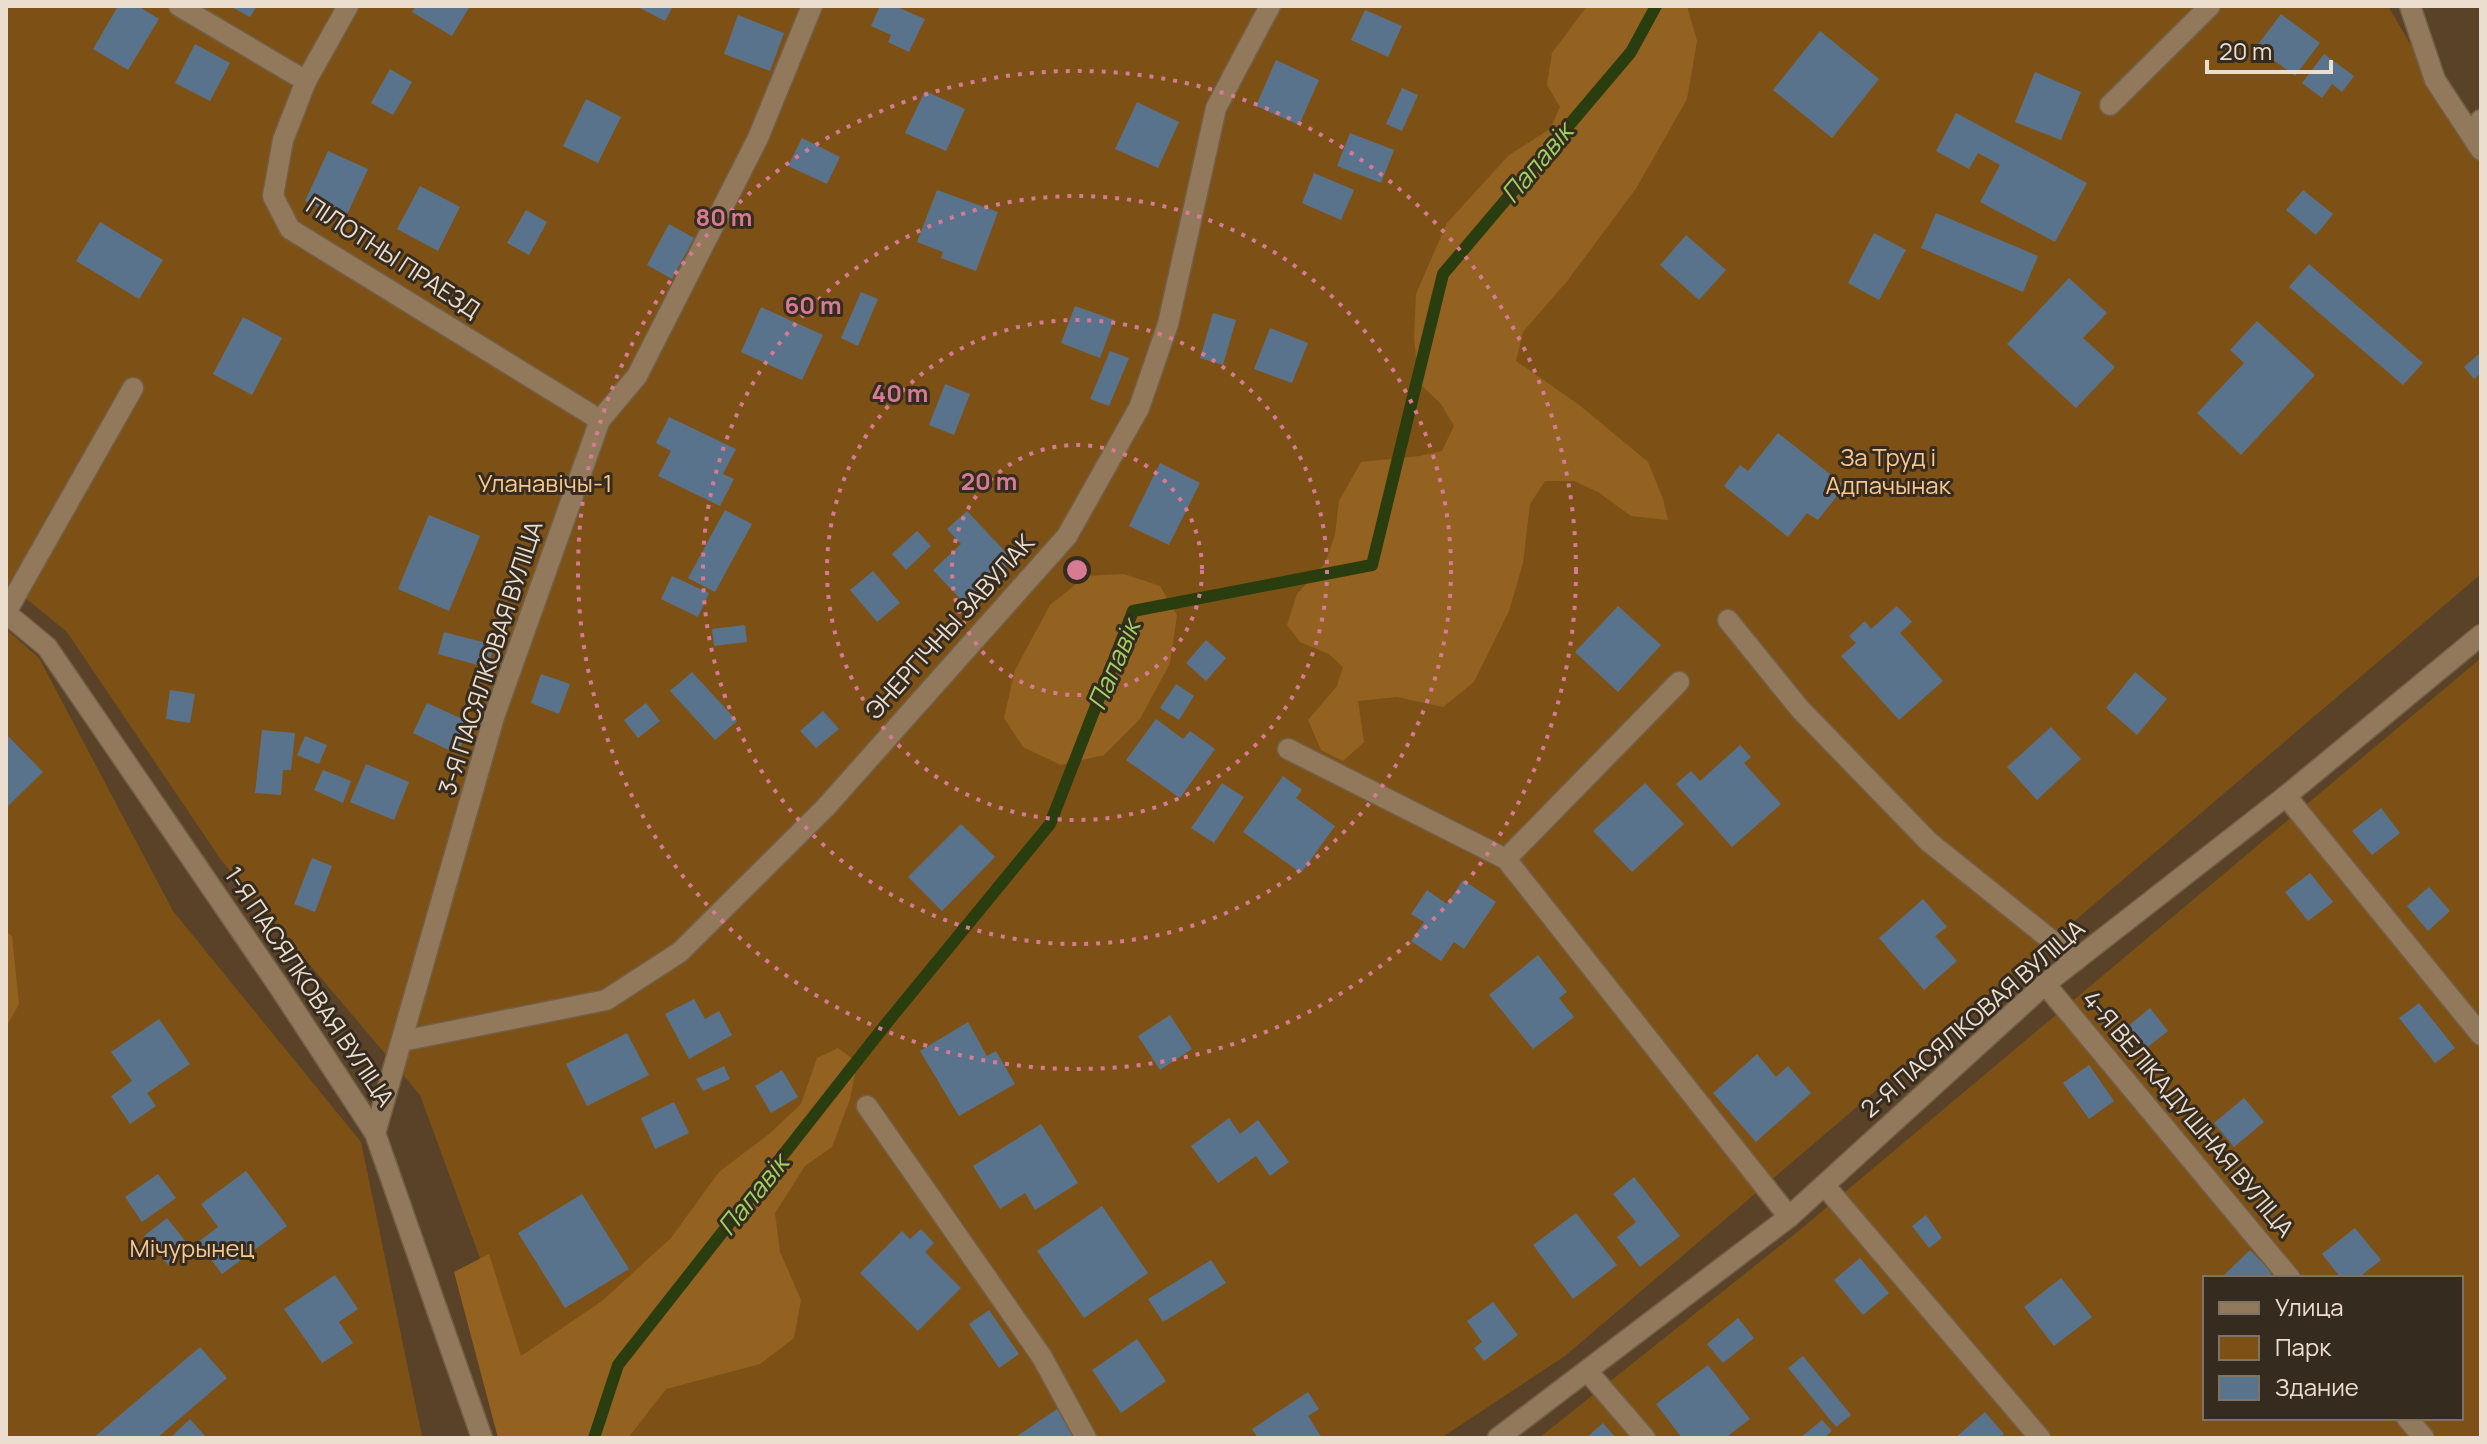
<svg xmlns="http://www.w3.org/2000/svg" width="2487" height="1444" font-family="Manrope,sans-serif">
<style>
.green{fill:#7d5115;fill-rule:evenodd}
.forest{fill:#936221}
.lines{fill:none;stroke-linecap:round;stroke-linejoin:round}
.stream{stroke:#293d0e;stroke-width:12}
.building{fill:#59738d}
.service-casing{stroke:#725f46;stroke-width:23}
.minor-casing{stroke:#725f46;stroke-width:23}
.tertiary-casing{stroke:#725f46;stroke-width:23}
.service{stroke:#92795c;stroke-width:20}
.minor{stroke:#92795c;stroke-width:20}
.tertiary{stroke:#92795c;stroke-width:20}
.ring{fill:none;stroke:#d77b95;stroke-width:4;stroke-dasharray:4 8}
.labels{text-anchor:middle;stroke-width:6;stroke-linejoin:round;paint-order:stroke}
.street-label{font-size:24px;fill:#ecdecf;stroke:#352b1f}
.park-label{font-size:24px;fill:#fac88e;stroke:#352b1f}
.water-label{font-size:26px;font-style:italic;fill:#9ed35f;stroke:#352b1f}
.centre{fill:#d77b95;stroke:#352b1f;stroke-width:4}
.ring-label{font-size:24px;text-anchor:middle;font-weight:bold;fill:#d77b95;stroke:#352b1f;stroke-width:6;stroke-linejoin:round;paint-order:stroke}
</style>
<rect width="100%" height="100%" fill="#594227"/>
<g class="green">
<path d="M6,6h2382l93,158v410l-916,782 -124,82h-895l-126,-343 -199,-235 -154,-228 -61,-50z"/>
<path d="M6,629l33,29 134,253 188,231 61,294 -3,2h-413z"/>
<path d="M2481,658v780h-942l262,-209zM2205,1278h256v140h-256z"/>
</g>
<g class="forest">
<path d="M1587,6h100l10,35 -10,58 -50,88 -69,93 -45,52 -7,29 62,43 70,58 15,37 5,21 -37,-4 -33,-24 -24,-11h-29l-15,23 -7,59 -14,48 -35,71 -31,25 -46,-10 -39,4 6,41 -21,19 -22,-11 -13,-30 29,-34 6,-19 -14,-13 -29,-12 -13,-17 10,-31 28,-31 10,-28 4,-34 22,-39 59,-6 22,-5 12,-25 -13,-22 -22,-21 -5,-45 2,-44 31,-71 62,-68 41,-26 10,-22 -13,-22 5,-32z"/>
<path d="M1124,574l36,12 17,29 -7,48 -30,56 -36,36 -43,10 -38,-18 -19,-29 11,-48 35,-65 36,-29z"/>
<path d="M6,931l6,5 7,68 -13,23z"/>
<path d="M838,1048l19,14 -7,37 -18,48 -27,19 -30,47 5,39 21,48 -7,38 -34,26 -94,25 -38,49h-130l-44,-166 35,-18 32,102 81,-55 69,-63 48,-66 50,-38 32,-30 16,-46z"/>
</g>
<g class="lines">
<path class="stream" d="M594,1438l24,-73 268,-341 164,-200 83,-213 239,-46 71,-291 188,-222 25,-46"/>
</g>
<g class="building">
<path d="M118,6h20l21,13 -31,51 -35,-21z"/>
<path d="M230,6h27l-7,11z"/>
<path d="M416,6h54l-18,30 -40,-24z"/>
<path d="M636,6h37l-8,15z"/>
<path d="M880,6h15l30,13 -16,33 -21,-10 3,-7 -20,-9z"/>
<path d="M1365,10l37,16 -14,31 -37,-17z"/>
<path d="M2281,14l39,29 -25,33 -39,-29z"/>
<path d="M738,15l46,18 -14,38 -46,-17z"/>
<path d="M1820,31l59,48 -47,59 -59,-48z"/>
<path d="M195,44l35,19 -20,38 -35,-18z"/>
<path d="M2324,54l30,22 -12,16 -10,-8 -10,14 -20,-15z"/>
<path d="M1276,60l43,20 -20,45 -43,-19z"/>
<path d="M390,69l22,13 -19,33 -22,-12z"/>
<path d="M2035,72l46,20 -20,48 -46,-18z"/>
<path d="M1402,88l16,7 -16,36 -16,-7z"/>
<path d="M925,91l40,18 -19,42 -41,-18z"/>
<path d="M586,99l35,18 -23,46 -35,-17z"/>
<path d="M1137,102l42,20 -21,46 -43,-19z"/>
<path d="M1956,113l131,70 -32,59 -75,-40 20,-37 -22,-12 -9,16 -33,-18z"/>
<path d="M1350,133l44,17 -13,33 -44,-17z"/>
<path d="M802,138l38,19 -13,27 -39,-18z"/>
<path d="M328,151l40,18 -23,50 -40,-18z"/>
<path d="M1314,173l40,17 -13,30 -39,-17z"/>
<path d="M420,186l40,21 -22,44 -41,-22z"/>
<path d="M937,190l61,22 -22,59 -35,-13 2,-6 -26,-10z"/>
<path d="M2303,190l30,24 -17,21 -30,-25z"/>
<path d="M526,210l21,12 -18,33 -22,-12z"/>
<path d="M1936,213l102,43 -15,36 -102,-44z"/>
<path d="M100,222l63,38 -24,39 -63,-38z"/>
<path d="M669,224l25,14 -22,41 -25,-14z"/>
<path d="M1874,233l32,17 -27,50 -31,-17z"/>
<path d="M1686,235l40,35 -27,30 -39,-35z"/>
<path d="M2309,264l114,99 -20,22 -114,-98z"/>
<path d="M2069,278l38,35 -24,25 32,29 -39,41 -69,-64z"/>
<path d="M861,292l17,7 -20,47 -17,-8z"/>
<path d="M1075,306l39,14 -14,38 -39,-15z"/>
<path d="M761,307l62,28 -21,45 -61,-28z"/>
<path d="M1213,313l23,7 -13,45 -23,-7z"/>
<path d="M243,317l39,21 -30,57 -39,-21z"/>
<path d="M2257,321l58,54 -74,80 -44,-42 47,-50 -14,-13z"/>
<path d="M1270,328l38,15 -16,40 -38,-14z"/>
<path d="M1110,351l19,7 -20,48 -19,-7z"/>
<path d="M2481,352v21l-7,6 -10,-12z"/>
<path d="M945,384l25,10 -16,41 -25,-10z"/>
<path d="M669,417l67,32 -13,25 11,5 -14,27 -62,-30 13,-25 -15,-8z"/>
<path d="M1778,433l67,53 -27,34 -11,-7 -19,24 -64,-51 16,-21 8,6z"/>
<path d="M1160,463l40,20 -31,62 -40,-19z"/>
<path d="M725,510l27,14 -37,68 -27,-14z"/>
<path d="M967,511l46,49 -48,44 -32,-34 28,-26 -14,-15z"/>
<path d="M429,515l51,21 -31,75 -51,-22z"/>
<path d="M917,531l14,15 -25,24 -14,-16z"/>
<path d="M873,571l27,32 -23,19 -27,-32z"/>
<path d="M672,576l37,17 -11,24 -37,-18z"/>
<path d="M1618,606l43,39 -43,47 -43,-40z"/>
<path d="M1897,606l15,16 -12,11 43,48 -44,39 -58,-64 15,-13 -7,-7 16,-15 6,8z"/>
<path d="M745,625l2,17 -33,4 -2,-17z"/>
<path d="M444,632l50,13 -6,23 -50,-14z"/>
<path d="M1206,640l20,18 -20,23 -20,-18z"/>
<path d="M692,672l45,49 -22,19 -45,-49z"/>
<path d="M2135,672l32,27 -30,36 -31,-27z"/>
<path d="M541,674l29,10 -11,30 -28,-11z"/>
<path d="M1176,684l18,12 -15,24 -19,-12z"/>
<path d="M170,690l25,4 -5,29 -24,-4z"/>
<path d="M427,703l44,20 -14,31 -44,-21z"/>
<path d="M646,703l14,18 -22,17 -14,-18z"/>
<path d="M823,711l16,18 -23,19 -16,-17z"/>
<path d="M1156,719l27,20 7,-8 25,18 -35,49 -54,-38z"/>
<path d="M2051,727l30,32 -44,41 -30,-33z"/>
<path d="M262,730l33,3 -4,37h-8l-2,25 -26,-2z"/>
<path d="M8,736l35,36 -37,36v-70z"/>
<path d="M305,736l22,9 -8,19 -22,-9z"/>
<path d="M1740,745l11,12 -7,6 37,41 -49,43 -56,-63 15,-13 9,10z"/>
<path d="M366,764l43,18 -15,38 -44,-18z"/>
<path d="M323,770l28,11 -8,22 -29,-13z"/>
<path d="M1283,776l19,14 -6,8 39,28 -34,47 -58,-41z"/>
<path d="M1222,783l22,14 -30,46 -23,-15z"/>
<path d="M1645,783l39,41 -52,48 -39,-41z"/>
<path d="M2381,808l19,25 -28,22 -20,-24z"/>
<path d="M961,824l34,33 -53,54 -34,-34z"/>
<path d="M312,858l20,8 -17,46 -21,-8z"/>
<path d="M2310,873l23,29 -25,19 -23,-29z"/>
<path d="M1463,880l33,22 -32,47 -10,-7 -13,19 -30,-20 13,-19 -13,-8 16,-24 20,14z"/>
<path d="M2429,887l21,24 -22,20 -21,-25z"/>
<path d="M1923,899l24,28 -12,9 22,25 -33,29 -45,-52z"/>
<path d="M1538,955l29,37 -8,6 15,19 -41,32 -44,-54z"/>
<path d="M694,999l11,20 14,-8 13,24 -43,24 -24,-45z"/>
<path d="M2419,1003l36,45 -20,15 -36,-45z"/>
<path d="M2150,1008l18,23 -23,18 -18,-22z"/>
<path d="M1170,1015l22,34 -32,21 -22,-34z"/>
<path d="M159,1019l31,45 -43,29 9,13 -26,18 -19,-28 21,-15 -21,-29z"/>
<path d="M968,1022l19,34 9,-5 19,33 -56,32 -39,-65z"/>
<path d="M627,1033l22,42 -62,31 -21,-42z"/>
<path d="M1757,1054l19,23 12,-11 23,27 -55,49 -43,-49z"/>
<path d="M2089,1065l25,36 -25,18 -26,-36z"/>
<path d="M724,1066l6,13 -27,12 -7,-12z"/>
<path d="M782,1070l16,27 -27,16 -16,-27z"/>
<path d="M2244,1098l20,24 -30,25 -20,-24z"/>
<path d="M674,1102l15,31 -34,16 -14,-31z"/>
<path d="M1229,1118l11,16 18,-14 31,42 -19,14 -14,-20 -38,27 -27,-37z"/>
<path d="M1041,1124l37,59 -43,27 -10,-17 -25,16 -27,-43z"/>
<path d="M246,1171l41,55 -65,48 -24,-32 20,-15 -17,-23z"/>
<path d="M158,1174l18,24 -34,24 -17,-25z"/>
<path d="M1634,1177l46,59 -40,31 -23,-30 19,-15 -23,-28z"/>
<path d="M582,1194l47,75 -64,39 -47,-75z"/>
<path d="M1102,1206l46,67 -64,45 -47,-67z"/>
<path d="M1576,1213l41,52 -44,34 -40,-54z"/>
<path d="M1926,1215l16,23 -13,10 -17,-22z"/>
<path d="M167,1218l23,29 -22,18 -24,-29z"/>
<path d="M2355,1228l26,32 -23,18h-17l-19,-24z"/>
<path d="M921,1229l13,14 -9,9 36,36 -43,43 -58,-58 42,-42 8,8z"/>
<path d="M2250,1250l22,23 -5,5h-46z"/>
<path d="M1860,1258l29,35 -26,22 -29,-35z"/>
<path d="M1211,1260l15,23 -63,39 -15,-23z"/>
<path d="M335,1275l23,34 -19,13 14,21 -31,20 -38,-54z"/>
<path d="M2061,1278l31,39 -38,29 -30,-39z"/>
<path d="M1493,1302l25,33 -34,26 -10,-13 8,-6 -15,-21z"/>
<path d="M989,1310l30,44 -20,14 -30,-44z"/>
<path d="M1738,1318l16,20 -31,25 -16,-19z"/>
<path d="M1137,1339l29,42 -45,32 -29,-43z"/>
<path d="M200,1347l27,31 -70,60h-64z"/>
<path d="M1803,1356l48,59 -15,12 -48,-59z"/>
<path d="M1708,1365l42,54 -25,19h-43l-26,-34z"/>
<path d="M1308,1392l11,17 -11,7 14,22h-64l-6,-9z"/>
<path d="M1057,1409l20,29h-63z"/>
<path d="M1985,1412l19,22 -5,4h-44z"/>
<path d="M190,1419l17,19h-37z"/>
<path d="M1822,1420l10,11 -8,7h-24z"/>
<path d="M1603,1423l13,15h-30z"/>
</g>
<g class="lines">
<defs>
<g id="service">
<path d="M179,6l127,75 -23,59 -10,56 17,33 310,191"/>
<path d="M306,81l42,-75"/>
<path d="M2110,105l100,-99"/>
<path d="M2470,133l11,-13"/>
<path d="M6,612l127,-224"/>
<path d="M1728,620l72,89 129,133 147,118"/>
<path d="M1288,749l218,110 283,358"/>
<path d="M2286,796l195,239"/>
<path d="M1506,859l173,-177"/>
<path d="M2045,984l245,294"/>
<path d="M402,1041l204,-41 74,-48 146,-145 241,-271 72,-128 29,-84 48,-216 54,-102"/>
<path d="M867,1106l175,251 44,81"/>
<path d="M1825,1186l215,252"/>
<path d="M1588,1372l57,66"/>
<path d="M2407,1418l17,20"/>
</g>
<g id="minor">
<path d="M2410,6l25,74 46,70"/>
<path d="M375,1133l119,-416 106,-297 37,-44 121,-238 54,-132"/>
<path d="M1498,1438l291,-221 256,-233 241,-188 195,-161"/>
</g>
<path id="tertiary" d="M6,613l41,34 233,341 95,145 107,305"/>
</defs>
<use href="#service" class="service-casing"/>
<use href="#minor" class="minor-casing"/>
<use href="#tertiary" class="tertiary-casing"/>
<use href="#service" class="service"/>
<use href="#minor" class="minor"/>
<use href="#tertiary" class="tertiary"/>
</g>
<g class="ring">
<circle cx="1077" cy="570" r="125"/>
<circle cx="1077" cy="570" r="250"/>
<circle cx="1077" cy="570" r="374"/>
<circle cx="1077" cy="570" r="499"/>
</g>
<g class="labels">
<g class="street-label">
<text transform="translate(393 258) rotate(33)" y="8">ПІЛОТНЫ ПРАЕЗД</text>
<text transform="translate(950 627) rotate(-48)" y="8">ЭНЕРГІЧНЫ ЗАВУЛАК</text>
<text transform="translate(491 658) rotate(-72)" y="8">3-Я ПАСЯЛКОВАЯ ВУЛІЦА</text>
<text transform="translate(309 987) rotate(56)" y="8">1-Я ПАСЯЛКОВАЯ ВУЛІЦА</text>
<text transform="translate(1973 1019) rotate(-41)" y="8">2-Я ПАСЯЛКОВАЯ ВУЛІЦА</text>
<text transform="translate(2188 1114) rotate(50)" y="8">4-Я ВЕЛІКАДУШНАЯ ВУЛІЦА</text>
</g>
<g class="park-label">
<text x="1888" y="466">За Труд і<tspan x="1888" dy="28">Адпачынак</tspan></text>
<text x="545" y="492">Уланавічы-1</text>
<text x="192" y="1257">Мічурынец</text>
</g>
<g class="water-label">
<text transform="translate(1537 163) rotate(-50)" y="9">Папавік</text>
<text transform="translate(1114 665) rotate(-67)" y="9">Папавік</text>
<text transform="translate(753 1195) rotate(-51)" y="9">Папавік</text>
</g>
</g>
<circle cx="1077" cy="570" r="12" class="centre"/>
<g class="ring-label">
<text x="724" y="226">80 m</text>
<text x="813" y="314">60 m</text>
<text x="900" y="402">40 m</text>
<text x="989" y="490">20 m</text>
</g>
<rect width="2487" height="1444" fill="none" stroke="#ecdecf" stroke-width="16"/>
<rect x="2203" y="1276" width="260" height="144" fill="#352b1f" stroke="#7e7365" stroke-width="2"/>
<rect x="2219" y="1302" width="40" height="12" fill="#92795c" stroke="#7e7365" stroke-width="2"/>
<text x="2275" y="1316" font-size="24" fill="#ecdecf">Улица</text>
<rect x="2219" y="1336" width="40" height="24" fill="#7d5115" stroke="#7e7365" stroke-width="2"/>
<text x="2275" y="1356" font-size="24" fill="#ecdecf">Парк</text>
<rect x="2219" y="1376" width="40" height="24" fill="#59738d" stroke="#7e7365" stroke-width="2"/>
<text x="2275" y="1396" font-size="24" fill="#ecdecf">Здание</text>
<path d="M2207 60v12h124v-12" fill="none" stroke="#ecdecf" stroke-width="4"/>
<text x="2219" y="60" font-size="24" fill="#ecdecf" stroke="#352b1f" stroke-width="6" paint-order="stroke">20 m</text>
</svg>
